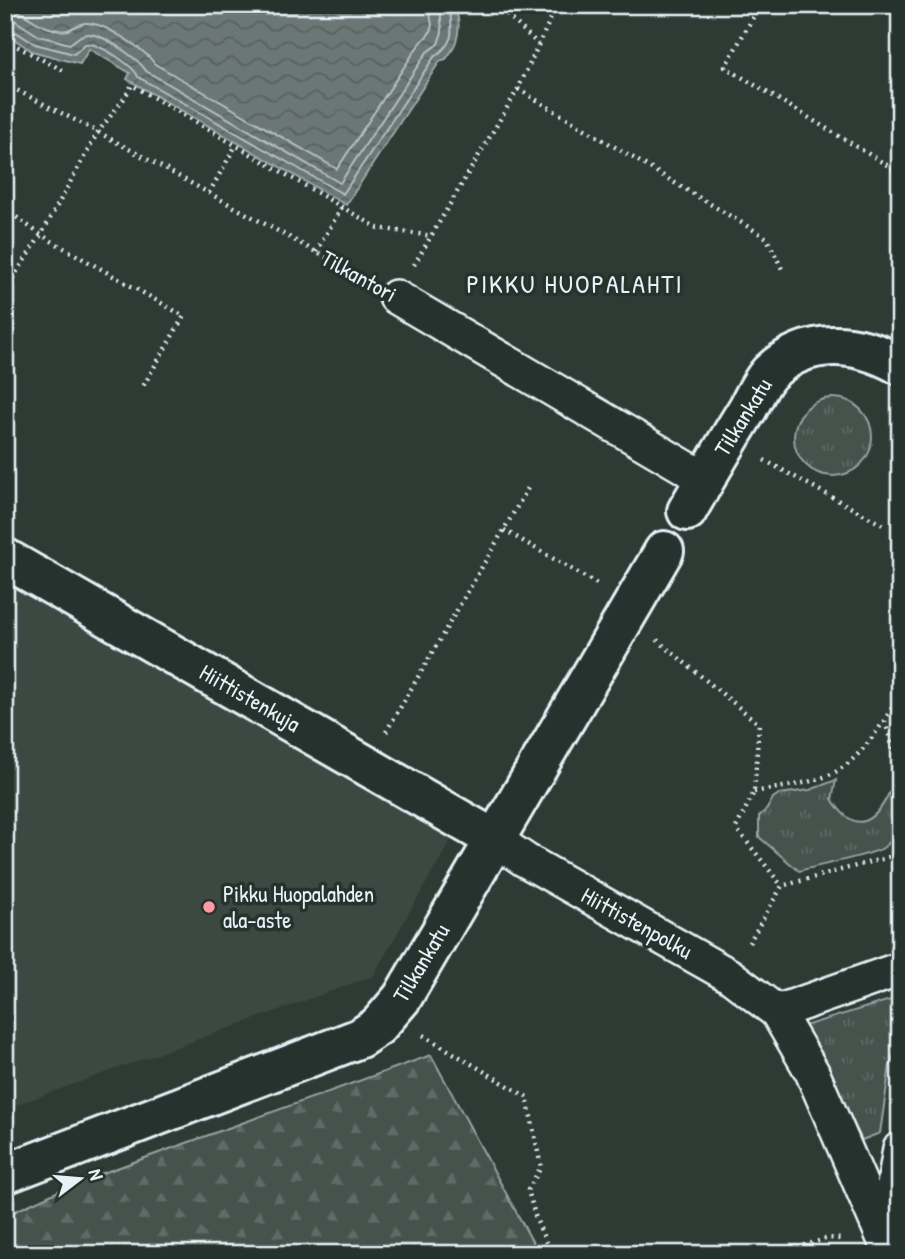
<svg xmlns="http://www.w3.org/2000/svg" width="905" height="1259" font-family="'Patrick Hand',sans-serif">
<style>
.built{fill:#3b4843}
.grass{fill:url(#grass-tufts);stroke:#96a2a3;stroke-width:2}
.forest{fill:url(#forest-firs);stroke:#96a2a3;stroke-width:2}
.water{fill:url(#water-waves);stroke:#9da8a9;stroke-width:2}
.lines{fill:none;stroke-linecap:round;stroke-linejoin:round}
.shore{stroke:#b6c0c4;stroke-width:2}
.pedestrian-casing{stroke:#e8f1f8;stroke-width:38}
.minor-casing{stroke:#e8f1f8;stroke-width:44}
.path{stroke:#e8f1f8;stroke-width:4.5;stroke-dasharray:2 5;stroke-linecap:butt}
.pedestrian{stroke:#26332d;stroke-width:33}
.minor{stroke:#26332d;stroke-width:38}
.poi-dot{fill:#ff9aa2;stroke:#26332d;stroke-width:2.5}
.labels{text-anchor:middle;stroke-width:7;stroke-linejoin:round;paint-order:stroke}
.street-label{font-size:23px;fill:#e8f1f8;stroke:#26332d}
.poi-label{font-size:23px;fill:#e8f1f8;stroke:#26332d;text-anchor:start}
.quarter-label{font-size:26px;letter-spacing:2px;fill:#e8f1f8;stroke:#26332d}
</style>
<defs>
<pattern id="grass-tufts" width="24" height="20" patternUnits="userSpaceOnUse" patternTransform="scale(1.75)"><rect width="24" height="20" fill="#45524e"/><path d="M3 7l-1-3M5 7V3M7 7l1-3M15 17l-1-3M17 17v-4M19 17l1-3" fill="none" stroke="#606b68"/></pattern>
<pattern id="forest-firs" width="22" height="20" patternUnits="userSpaceOnUse" patternTransform="scale(1.75)"><rect width="22" height="20" fill="#45524e"/><path d="M5 1l3.5 6h-7zM16 11l3.5 6h-7z" fill="#606b68"/></pattern>
<pattern id="water-waves" width="16" height="10" patternUnits="userSpaceOnUse" patternTransform="scale(1.75)"><rect width="16" height="10" fill="#6b7775"/><path d="M0 5q4-4 8 0t8 0" fill="none" stroke="#586060"/></pattern>
</defs>
<rect width="100%" height="100%" fill="#2e3b35"/>
<filter id="ink" filterUnits="userSpaceOnUse"><feTurbulence type="fractalNoise" baseFrequency=".0143" numOctaves="2"/><feDisplacementMap in="SourceGraphic" scale="14" xChannelSelector="R" yChannelSelector="G"/><feConvolveMatrix kernelMatrix="1 2 1 2 8 2 1 2 1" color-interpolation-filters="sRGB"/></filter>
<g filter="url(#ink)">
<path class="built" d="M5,579l447,259 -79,138 -368,133z"/>
<g class="grass">
<circle cx="833" cy="437" r="39"/>
<path d="M836,780l-4,19c23,37 43,25 58,-8l5,2c6,19 7,42 -12,55 -10,7 -68,18 -84,23l-40,-34v-21l8,-7 6,-11 6,-4 31,-4z"/>
<path d="M900,997v43l-10,25 -10,68 -18,7 -58,-114z"/>
</g>
<path class="forest" d="M431,1055l108,199h-534v-38l73,-34z"/>
<path class="water" d="M5,5h449c8,19 5,38 -8,54l-6,2 -94,144 -219,-126 3,-6 -41,-24 -9,15 -48,-13 -27,-18z"/>
<g class="lines">
<g class="shore">
<path d="M5,8c18,1 28,16 45,20 24,7 17,-2 35,-5 18,-2 60,27 70,41l182,105 81,-123c21,-23 13,-13 11,-41"/>
<path d="M5,19l9,1 25,16 31,8c6,-4 11,-11 20,-10 14,1 50,26 56,37l194,112 87,-131 11,-8 4,-12 -2,-27"/>
<path d="M5,28l6,1 24,15 39,10 11,-10c12,-2 49,21 53,33l205,117 91,-137c23,-16 18,-27 15,-52"/>
</g>
<defs>
<g id="pedestrian">
<path d="M396,297l309,182"/>
<path d="M494,839l31,21 205,116 47,36 35,60 73,169"/>
<path d="M777,1012l123,-43"/>
<path d="M885,1241l15,-92"/>
</g>
<g id="minor">
<path d="M687,511c20,-35 40,-69 61,-103 6,-11 13,-27 22,-36 38,-36 88,-31 130,-7"/>
<path d="M5,558l489,281"/>
<path d="M5,1174l355,-136 18,-12 24,-28 262,-447"/>
</g>
</defs>
<use href="#pedestrian" class="pedestrian-casing"/>
<use href="#minor" class="minor-casing"/>
<g class="path">
<path d="M497,5l41,39"/>
<path d="M760,5l-35,62 175,106"/>
<path d="M5,40l61,32"/>
<path d="M5,84l93,48 267,147"/>
<path d="M518,89l249,149 16,33"/>
<path d="M209,193l27,-48"/>
<path d="M5,209l36,26 143,81 -42,72"/>
<path d="M316,252l26,-45"/>
<path d="M414,265l104,-176 39,-84"/>
<path d="M5,290l36,-55 57,-103 25,-32 9,-15 246,143 54,8"/>
<path d="M764,460l119,65"/>
<path d="M504,530l93,54"/>
<path d="M657,640l102,84 -5,68 -18,36 46,58"/>
<path d="M885,721l15,53"/>
<path d="M386,732l142,-244"/>
<path d="M754,792c25,-5 51,-7 75,-17 30,-12 56,-54 71,-81"/>
<path d="M749,943l33,-57 118,-32"/>
<path d="M423,1035l104,62 14,70 -13,23 8,29 15,35"/>
<path d="M777,1254l51,-16 15,1"/>
</g>
<use href="#pedestrian" class="pedestrian"/>
<use href="#minor" class="minor"/>
</g>
</g>
<circle class="poi-dot" cx="209" cy="907" r="7"/>
<g class="labels">
<g class="street-label">
<text transform="translate(359 276) rotate(29)" y="8">Tilkantori</text>
<text transform="translate(743 417) rotate(-58)" y="8">Tilkankatu</text>
<text transform="translate(250 698) rotate(30)" y="8">Hiittistenkuja</text>
<text transform="translate(637 923) rotate(29)" y="8">Hiittistenpolku</text>
<text transform="translate(421 963) rotate(-59)" y="8">Tilkankatu</text>
</g>
<g class="poi-label">
<text x="223" y="902">Pikku Huopalahden<tspan x="223" dy="26">ala-aste</tspan></text>
</g>
<g class="quarter-label">
<text x="575" y="293">PIKKU HUOPALAHTI</text>
</g>
</g>
<rect width="905" height="1259" fill="none" stroke="#26332d" stroke-width="28"/>
<rect x="14" y="14" width="877" height="1231" fill="none" stroke="#e8f1f8" stroke-width="2.5" filter="url(#ink)"/>
<g transform="translate(80 1179) rotate(74)" stroke="#26332d" stroke-width="5" paint-order="stroke">
<path d="M0-5L12 26L0 18L-12 26Z" fill="#e8f1f8"/>
<text y="-10" font-size="19" font-weight="bold" text-anchor="middle" fill="#e8f1f8">N</text>
</g>
</svg>
